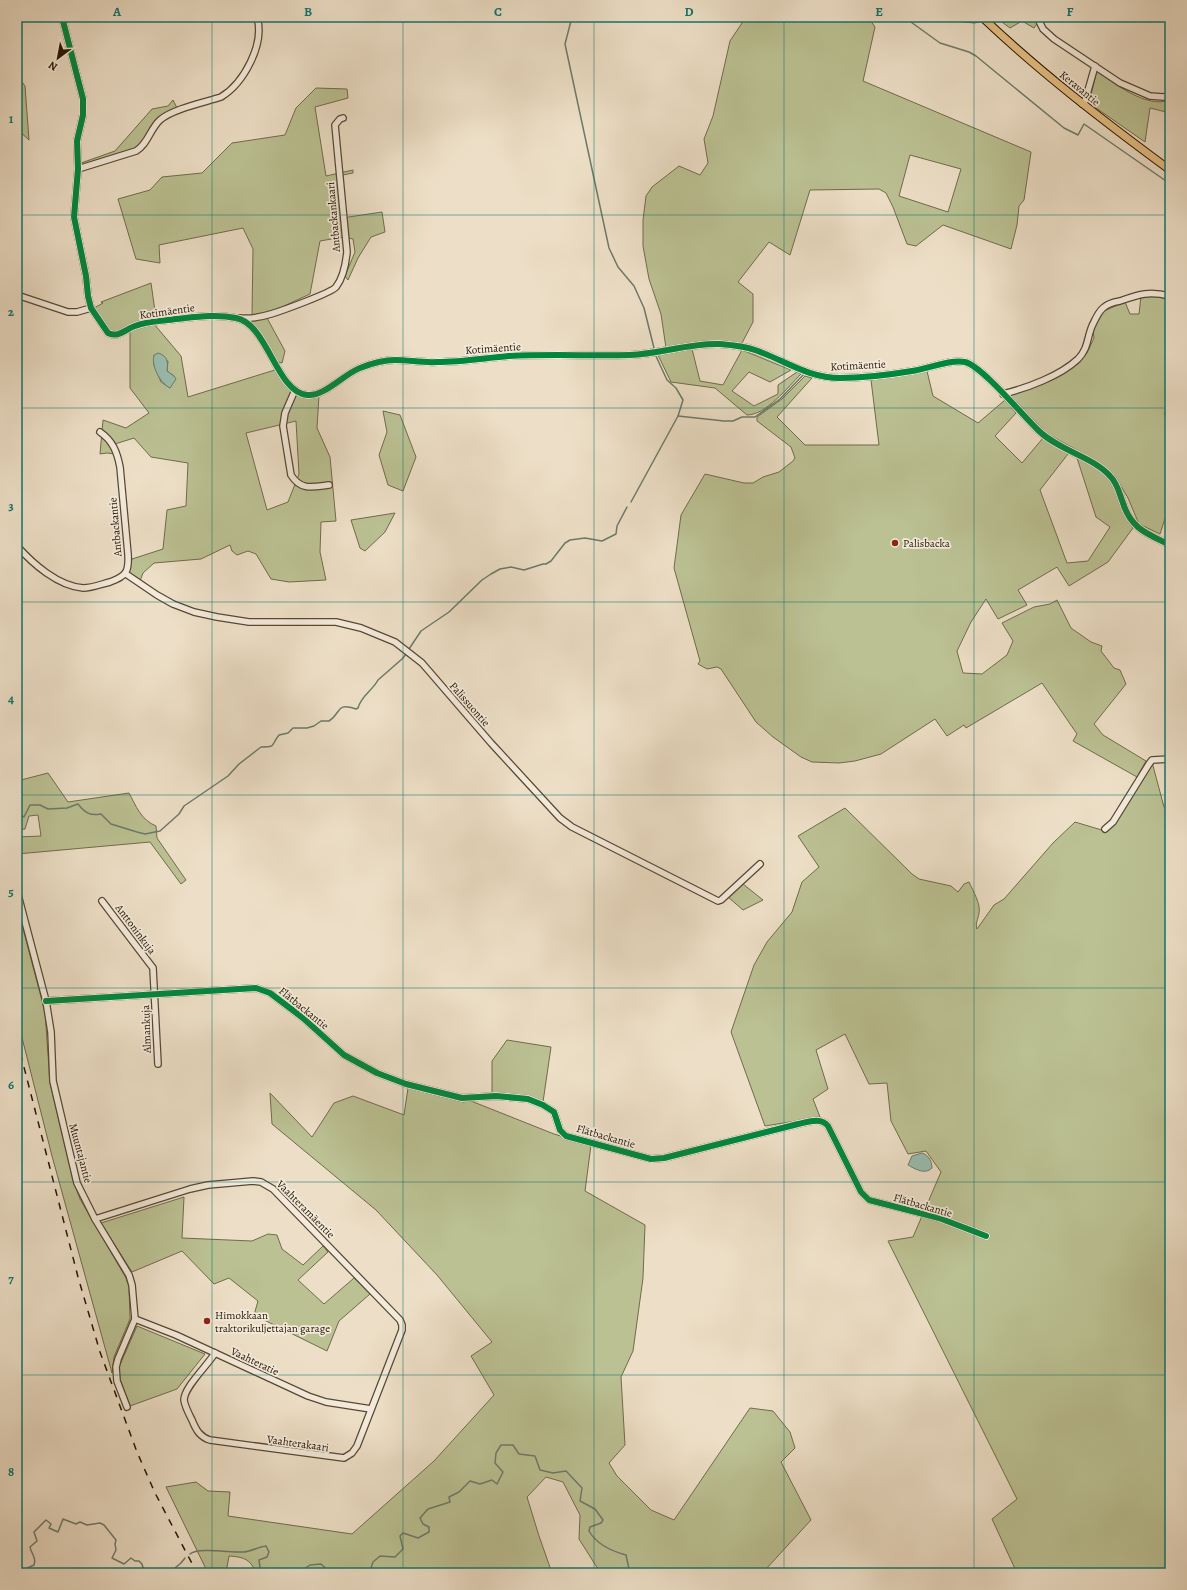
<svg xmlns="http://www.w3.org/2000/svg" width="1187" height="1590" font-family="Alegreya,serif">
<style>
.green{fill:#bbc193;stroke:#706b4a;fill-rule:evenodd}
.water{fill:#9abdb0;stroke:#6c7a6a}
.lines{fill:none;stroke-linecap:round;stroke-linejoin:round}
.stream{stroke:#6c7a6a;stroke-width:1.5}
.minor-casing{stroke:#584833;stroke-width:8}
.major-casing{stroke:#261502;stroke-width:9}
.minor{stroke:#f3eadb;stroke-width:5.5}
.major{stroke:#e6c084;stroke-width:7}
.rail{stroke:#261502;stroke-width:1.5;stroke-dasharray:7 7;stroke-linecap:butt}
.cycleway-casing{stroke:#f3eadb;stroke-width:8}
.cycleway{stroke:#00873e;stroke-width:6}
.grid{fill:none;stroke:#0f766e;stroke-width:1;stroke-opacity:0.55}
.poi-dot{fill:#8f2418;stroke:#f3eadb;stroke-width:1.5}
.labels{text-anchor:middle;stroke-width:3.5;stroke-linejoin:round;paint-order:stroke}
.street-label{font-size:11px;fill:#261502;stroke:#f3eadb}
.poi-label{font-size:11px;fill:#261502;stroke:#f3eadb;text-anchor:start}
.neatline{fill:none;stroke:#0f766e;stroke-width:1.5}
.grid-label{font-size:13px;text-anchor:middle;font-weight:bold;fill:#0f766e}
</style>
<rect width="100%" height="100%" fill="#eddfc7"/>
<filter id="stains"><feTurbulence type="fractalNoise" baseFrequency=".005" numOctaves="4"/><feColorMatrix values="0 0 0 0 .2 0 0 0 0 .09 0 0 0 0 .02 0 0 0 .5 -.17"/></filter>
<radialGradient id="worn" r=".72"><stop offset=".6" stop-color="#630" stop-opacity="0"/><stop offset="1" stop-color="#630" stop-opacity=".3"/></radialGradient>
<g class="green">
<path d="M746,17h122l7,10 -12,54 168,71 -7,48 -5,6 -2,19 -6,24 -68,-24 -27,21 -9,-2 -14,-37 -7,-14 -7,-4 -69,1 -20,65 -21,-13 -31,40 15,12v28l-11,21 -34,-2 -42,7 -5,-34 -12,-35 -6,-33v-26l3,-24 6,-9 27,-21 21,9 8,-12 -4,-24 9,-23 17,-75zM910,155l51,14 -13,43 -49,-16z"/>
<path d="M931,17h44l5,5 -6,1 -36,-4z"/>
<path d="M995,17h46v1l-7,10 -12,-7 -12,7z"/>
<path d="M1097,70c16,13 50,39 73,30v13l-20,-5 -5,34 -56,-39z"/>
<path d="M17,75l8,11 4,54 -12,-11z"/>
<path d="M316,88l31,1 1,9 -33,9 11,69 27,-6v3l-15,3 4,42 40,-6 3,20 -14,5 -13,21 -10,22 -3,-4 10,-24 -2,-13 -10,-2 -23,4 -10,53 -39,18 -19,4 1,-67 -10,-21 -84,17 1,18 -24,-4 -18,-60 32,-9 12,-13 40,-4 30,-30 53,-8 11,-27z"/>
<path d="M173,100l4,8 -7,3 -35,38 -54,17v-3l34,-12 37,-42 16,-3z"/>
<path d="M151,283l5,35 -22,6 -16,8 -5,1 -5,-2 -14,-23 9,-5 -2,-1z"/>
<path d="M1141,296h16l13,4v104l-6,10 6,5v84l-10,31 -21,-10 -11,-26 -13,-22 -15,-13 -54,-30 -36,-38 47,-18 21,-15 9,-9 7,-15 -1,-8 11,-19 21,-9 5,12h9z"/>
<path d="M267,318l18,33 -3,12 -4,-1 -20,-31 -10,-11z"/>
<path d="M154,324l27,32 7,41 90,-28c10,18 18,33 41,26l-2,33 13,29 6,64 -15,1 -1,30 6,28 -37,2 -18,-3 -15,-25 -8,-3 -11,4 -5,-4 -2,-6 -29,14 -47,4 -11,10 -3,8 -8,-6 -3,-3 3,-13 31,-10 4,-39 19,-4 2,-43 -37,-6 -17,-19 -19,6 -2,3 2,7 -8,-1 -7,1 3,-34 23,8 23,-15 -19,-25v-57l6,-4zM168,361l-1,10 7,5 -4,12 -9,-6 -7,-17v-2zM296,421l3,53 -11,28 -21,8 -21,-77z"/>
<path d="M692,349l8,32 23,4 19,-35 49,20 -21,12 -21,-10 -17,19 22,15 24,-12v-9l19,-13 4,2c-13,13 -35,41 -54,41l-32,-27 -44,-6 -13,-27z"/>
<path d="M927,371l6,25 45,27 27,-23 11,13 -21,23 27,27 21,-25 25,16 -28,36 27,73 21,-2 22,-34 -14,-10 -19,-59c15,6 30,15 38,30 7,14 8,26 18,40l-25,34 -39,24 -12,-19 -39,23 9,15 -29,14 -12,-20 -15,23 -14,29 6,22 19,1 25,-19 6,-14 -11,-18 32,-16 16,-3 7,-4 14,28 20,14 11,4 -1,5 13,17 6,2 6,14 -32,40 9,11 43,26 -9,16 -64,-36 4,-7 -35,-51 -76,45 -2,-3 -17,11 -12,-17 -54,35 -26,7 -16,2 -27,-1 -11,-5 -28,-20 -17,-15 -35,-53 -4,-2 -10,2 -9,-5 2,-3 -26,-93 7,-53 24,-41 39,9h9l10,-6 16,-5 14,-11 2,-3 -4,-11 -34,-26v-4l25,-18 23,-23 7,2 -35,39 28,28h74l-8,-65z"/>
<path d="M383,411l17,4 16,42 -13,34 -15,-6 -9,-30 8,-23z"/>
<path d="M395,513l-10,19 -20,19 -5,-3 -9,-28z"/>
<path d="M1152,762l12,45h6v766h-153l-25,-54 25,-20 -129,-258 25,-4 28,-65 -15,-21 -18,3 -17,-33 -4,-38 -18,1 -24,-50 -29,16 12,39 -15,10 7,18 -55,9 -34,-94 23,-67 13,-23 25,-30 10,-30 17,-15 -21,-31 47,-28 67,66 7,5 32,7 7,6 6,-8 5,-2c4,9 12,22 10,31 -1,7 -4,10 -2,16l17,-24 10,-6 49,-56 22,-21 30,9z"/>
<path d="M48,773l20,29 61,-9c7,13 12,27 27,33l1,12 29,42 -5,4 -31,-42 -133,12v-17l24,-1 -3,-21 -9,1 -4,13 -8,1v-49z"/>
<path d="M743,884l20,16 -20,10 -15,-13z"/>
<path d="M17,906l28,106 5,71 23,97 7,19 46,79 3,9 1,32 -16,38 -2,16 -60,-217 -35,-138z"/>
<path d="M507,1040l44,7 -8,55 -15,-6 -36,-3v-32z"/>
<path d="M408,1088l55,14 8,-1 83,33 37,11 -6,46 60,34 -2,53 -10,73 -12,26 4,68 -16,18 8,13 34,34 23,10 76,-112 23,3 17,21 5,16 -14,14 30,58 -45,49 1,4h-168l-1,-4 -19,-30 1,-24 -17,-33 -17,-5 -19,20 12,39 13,37h-296c-6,-15 -14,-16 -27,-17l-3,17h-18l-42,-86 30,-5 12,9 22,1 -2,24 124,18 82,-73 60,-66 -23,-39 21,-14 -55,-67 -61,-65 -104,-86 -2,-31 42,44 22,-34 19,-7 51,19z"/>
<path d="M184,1197l-2,41 70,3 16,-7 9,1 5,14 21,16 20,-19 5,6 -30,28 26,24 30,-26 16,16 -31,27 -12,30 -73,-36 4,-14 -29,-23 -15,6 -32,-33 -50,21 -31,-49z"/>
<path d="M137,1326l68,28 -28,35 -47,17 -10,-27 -1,-12z"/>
</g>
<g class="water">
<path d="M158,353c10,3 10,9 9,18l7,5 2,3 -6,9c-10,-5 -19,-22 -16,-33z"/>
<path d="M922,1153c7,2 10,9 10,15 -7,7 -17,1 -24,-3l4,-9z"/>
</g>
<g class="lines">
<g class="stream">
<path d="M572,17l-7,27 44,204 9,19 16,19 10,22 10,40"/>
<path d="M904,17l36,26 29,9 7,4 88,72 14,7 6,-11 82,57 4,1"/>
<path d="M392,18l1,-1"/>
<path d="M678,416l46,5h9l9,-4h13l25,-18 25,-26"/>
<path d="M631,502l47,-86 5,-16 -7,-12 -9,-8 -12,-26"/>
<path d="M409,649l12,-18 28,-19 33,-32 9,-6 9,-5 11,-2 13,3 19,-6h3l5,-3 14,-18 5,-3 15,-2 17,3 14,-7 1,-8 10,-19"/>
<path d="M17,813l7,4 6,-12h10l8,4 19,-1 11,-4c7,9 12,12 23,10l10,10 26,8 8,2 15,-3 19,-17 5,-8 44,-30 11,-12 22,-17c16,0 9,-1 18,-12l9,-2 5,-5h14l7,-2 7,-5h8c13,-8 6,-19 27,-12l2,-1c3,-12 14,-17 20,-28l24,-21 5,-6"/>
<path d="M190,1554c8,-7 42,-1 54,-2 8,-1 14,-5 22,-6l3,6 -2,5 -8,3 1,8 7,5"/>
<path d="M23,1570l11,-5c3,-8 -3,-11 -4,-18l7,-6 -3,-9 12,-12 5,4 -2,4 9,4 5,-13 13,5 4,-2 7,3 13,-2 4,2 12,15 -1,4 1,6 -4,8 12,6 7,-6 4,3h4l3,3 1,4 8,5"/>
<path d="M169,1573l12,-10 4,-5"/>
<path d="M281,1573l4,-4 8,4"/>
<path d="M298,1573l12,-8 11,-1 10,9"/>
<path d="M380,1573l-9,-5 2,-6 7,-6 15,1 8,-8 -3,-13 3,-3 15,5 11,-6v-5l-6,-3 -3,-6 8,-9 22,-7 -1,-5 10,-5 11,-11 10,3 12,-4 5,4 6,-12 -8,-9 1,-10 5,-8h12l6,9 16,2 5,14 13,3 13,-2 16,17 -2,13 15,8 8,11 -2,3 -11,4 -1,4c8,14 22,20 37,24l3,14 -2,4"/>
</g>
<defs>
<g id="minor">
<path d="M62,17l21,82v16l-6,26 1,28 -4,48 12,59 2,20 3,12 17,25c11,5 16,-3 27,-7 12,-5 28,-5 41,-7 20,-2 40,-5 60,-1 32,6 40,74 71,77 17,2 37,-21 53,-27 10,-4 24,-8 35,-8 14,0 28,3 42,2 24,0 48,-4 72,-6 40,-2 81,0 121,-1 30,-1 59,-12 89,-11 12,1 25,2 36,6 29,10 53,28 85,28 24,0 48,-3 72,-7 15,-2 38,-12 53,-9 17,4 59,55 74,69 21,20 54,26 71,45 8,8 9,17 13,27 8,26 25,31 47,42"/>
<path d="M1037,17l6,12 11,10 66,44 30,13 13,1 7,-1"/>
<path d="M1082,104l3,-3 10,-35"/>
<path d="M78,169l58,-18c12,-7 14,-22 24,-31 12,-11 46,-18 61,-23 23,-14 44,-53 36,-80"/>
<path d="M17,295l51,17h9l14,-4"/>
<path d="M240,318c10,1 21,-1 31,-4 10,-3 60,-21 65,-27 7,-9 10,-25 11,-35l-12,-127 5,-6 3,-1"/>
<path d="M295,390l-10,23 -2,13 8,49c10,16 22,12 38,10"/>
<path d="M1003,394c24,-6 57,-18 75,-35 10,-10 9,-21 14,-33 3,-6 6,-14 11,-18 4,-4 11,-6 17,-7 20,-7 29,-10 50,-5"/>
<path d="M17,546c16,18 41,40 66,42 9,0 19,-4 27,-6 17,-6 19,-11 18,-28l-8,-87c-3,-15 -7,-26 -20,-35"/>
<path d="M126,574l31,21 16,9 21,8 23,5 32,5h87l25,6 34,14 27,21 69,80 69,75 12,9 146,74 3,-1 39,-36"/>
<path d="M1105,829l8,-7 36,-58 3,-4 18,-1"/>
<path d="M17,891l29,110 5,31 2,49 24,102 18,36 34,56 3,10 3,34 -17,40 -2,8 1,14 10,26"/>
<path d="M102,901l51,67 5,96"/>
<path d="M46,1001l210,-13 14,5 33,25 41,37 33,18 29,11 56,14 34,-2 32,3 15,6 11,7 6,18 6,6 85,23 13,-1 134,-34c10,-2 23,-7 30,2l33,66 8,8 70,18 47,18"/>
<path d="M95,1219l95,-30 18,-4 45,-4 8,1 12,7 127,131 2,5v5l-45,116 -5,7 -8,5 -134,-18c-10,-3 -14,-10 -18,-20 -3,-6 -7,-13 -8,-20 0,-13 24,-35 31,-47"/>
<path d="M135,1319l41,16 132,61 18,6 45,7"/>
<path d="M17,1565l2,8"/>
</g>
<path id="major" d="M982,17c59,56 123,105 188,153"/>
</defs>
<use href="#minor" class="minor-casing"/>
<use href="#major" class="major-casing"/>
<use href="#minor" class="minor"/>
<use href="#major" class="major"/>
<path class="rail" d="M17,1040l61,237 22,75 37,100 18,41 42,80"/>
<defs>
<g id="cycleway">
<path d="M62,17l21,82v16l-6,26 1,28 -4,48 12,59 2,20 3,12 17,25c11,5 16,-3 27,-7 12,-5 28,-5 41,-7 20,-2 40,-5 60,-1 32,6 40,74 71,77 17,2 37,-21 53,-27 10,-4 24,-8 35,-8 14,0 28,3 42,2 24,0 48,-4 72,-6 40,-2 81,0 121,-1 30,-1 59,-12 89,-11 12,1 25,2 36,6 29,10 53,28 85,28 24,0 48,-3 72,-7 15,-2 38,-12 53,-9 17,4 59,55 74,69 21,20 54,26 71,45 8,8 9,17 13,27 8,26 25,31 47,42"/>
<path d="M46,1001l210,-13 14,5 33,25 41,37 33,18 29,11 56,14 34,-2 32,3 15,6 11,7 6,18 6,6 85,23 13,-1 134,-34c10,-2 23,-7 30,2l33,66 8,8 70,18 47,18"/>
</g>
</defs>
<use href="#cycleway" class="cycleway-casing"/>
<use href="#cycleway" class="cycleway"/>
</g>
<path class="grid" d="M212,17v1556M403,17v1556M594,17v1556M784,17v1556M974,17v1556M17,215h1153M17,408h1153M17,602h1153M17,795h1153M17,988h1153M17,1182h1153M17,1375h1153"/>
<g class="poi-dot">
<circle cx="895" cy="543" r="4"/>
<circle cx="207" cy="1321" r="4"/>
</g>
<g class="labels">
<g class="street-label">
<text transform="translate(1080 88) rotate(39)" y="4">Keravantie</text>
<text transform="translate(333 217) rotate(-95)" y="4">Antbackankaari</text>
<text transform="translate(167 311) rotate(-8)" y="4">Kotimäentie</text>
<text transform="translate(493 348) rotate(-4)" y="4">Kotimäentie</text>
<text transform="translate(858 365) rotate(-3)" y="4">Kotimäentie</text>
<text transform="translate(115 527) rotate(-95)" y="4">Antbackantie</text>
<text transform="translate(470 704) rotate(49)" y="4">Palissuontie</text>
<text transform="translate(136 929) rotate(53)" y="4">Anttoninkuja</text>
<text transform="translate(304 1008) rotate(39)" y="4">Flätbackantie</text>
<text transform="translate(146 1029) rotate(-92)" y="4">Almankuja</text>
<text transform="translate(606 1136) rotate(16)" y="4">Flätbackantie</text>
<text transform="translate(81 1153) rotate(75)" y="4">Muuntajantie</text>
<text transform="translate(923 1205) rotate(16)" y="4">Flätbackantie</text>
<text transform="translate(306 1209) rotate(45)" y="4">Vaahteramäentie</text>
<text transform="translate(255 1361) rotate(25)" y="4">Vaahteratie</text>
<text transform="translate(298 1443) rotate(8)" y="4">Vaahterakaari</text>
</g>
<g class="poi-label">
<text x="903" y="547">Palisbacka</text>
<text x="215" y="1319">Himokkaan<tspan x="215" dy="13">traktorikuljettajan garage</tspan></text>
</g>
</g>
<rect width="1187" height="1590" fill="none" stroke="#eddfc7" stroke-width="44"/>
<g transform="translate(58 58) rotate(212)" stroke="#f3eadb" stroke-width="3" paint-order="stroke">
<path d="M0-3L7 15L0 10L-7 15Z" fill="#261502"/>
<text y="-6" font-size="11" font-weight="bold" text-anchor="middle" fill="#261502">N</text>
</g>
<rect x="22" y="22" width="1143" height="1546" class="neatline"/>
<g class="grid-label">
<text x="117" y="16">A</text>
<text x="308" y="16">B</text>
<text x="498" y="16">C</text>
<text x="689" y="16">D</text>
<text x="879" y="16">E</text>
<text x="1070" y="16">F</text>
<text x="11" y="123">1</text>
<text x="11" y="316">2</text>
<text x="11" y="510">3</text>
<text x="11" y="703">4</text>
<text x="11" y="896">5</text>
<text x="11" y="1089">6</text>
<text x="11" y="1283">7</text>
<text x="11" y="1476">8</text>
</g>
<rect width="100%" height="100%" filter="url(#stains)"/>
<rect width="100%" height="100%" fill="url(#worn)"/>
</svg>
